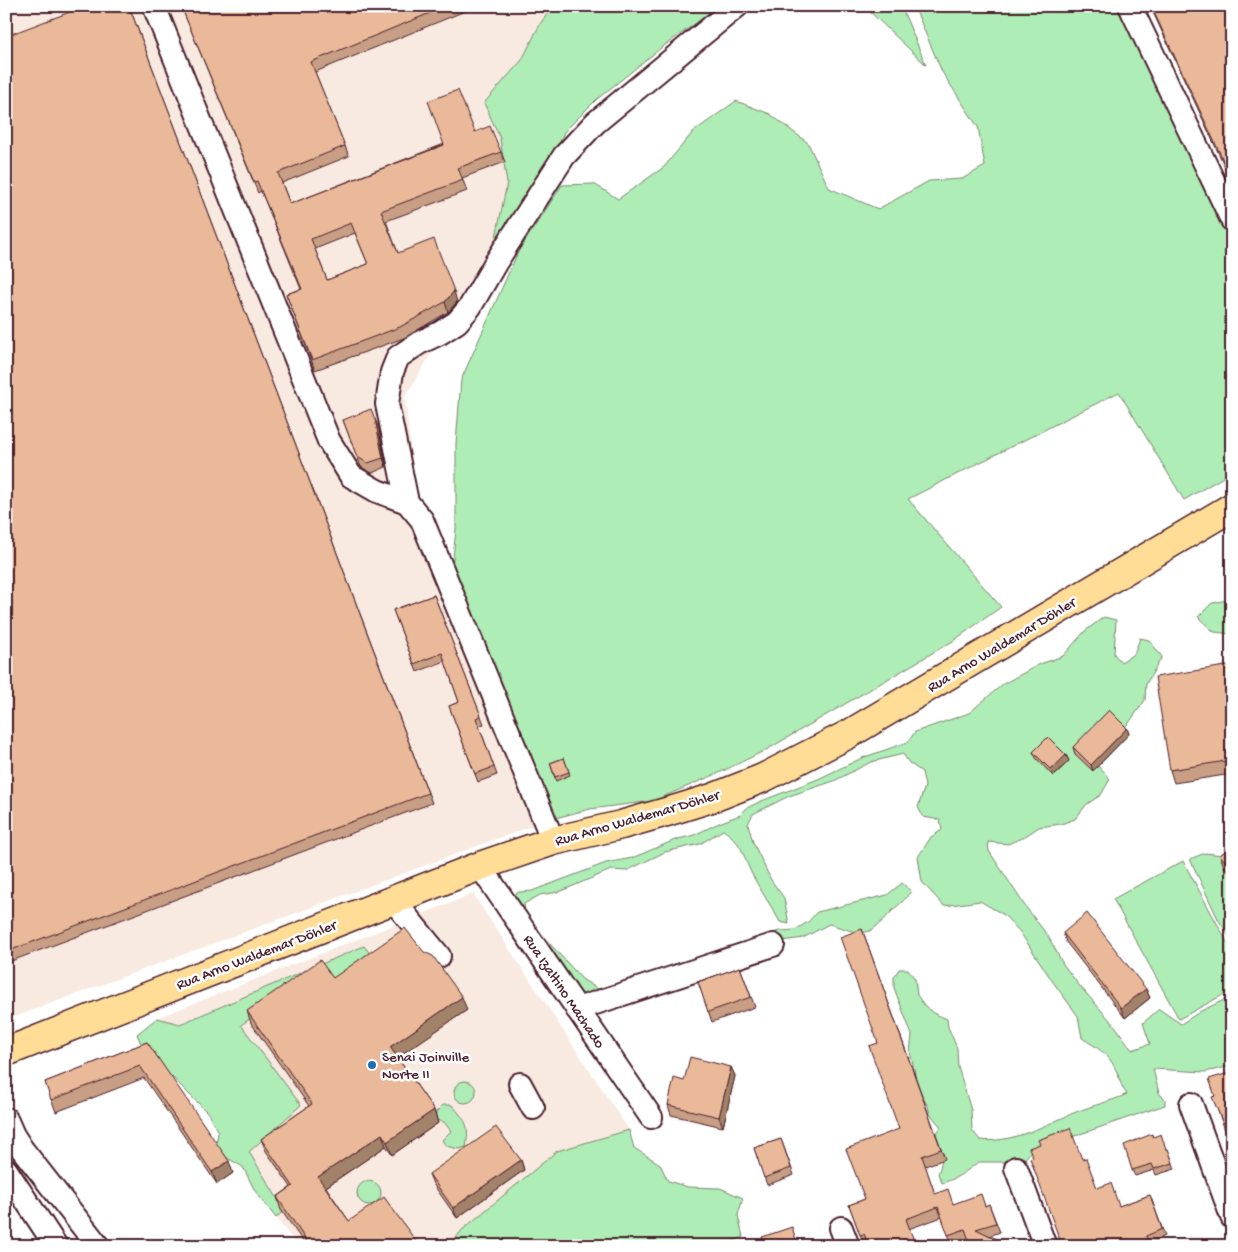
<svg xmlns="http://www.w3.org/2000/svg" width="1238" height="1252" font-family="'Gochi Hand',sans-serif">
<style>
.built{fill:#f8eae0}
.green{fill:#aeedb5;stroke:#7c8670}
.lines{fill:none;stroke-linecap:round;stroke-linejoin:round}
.minor-casing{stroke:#4a1f2b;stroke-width:26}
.major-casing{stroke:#4a1f2b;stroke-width:31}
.minor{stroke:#fff;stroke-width:22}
.major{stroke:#ffdd96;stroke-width:28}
.wall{fill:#c89f84;stroke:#4a1f2b;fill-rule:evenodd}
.shaded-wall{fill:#a3826b;stroke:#4a1f2b}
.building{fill:#e9b999;stroke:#4a1f2b;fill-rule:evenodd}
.poi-dot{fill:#1f6fb2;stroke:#fff;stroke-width:2}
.labels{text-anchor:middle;stroke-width:5;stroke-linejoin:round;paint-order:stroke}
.street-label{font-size:15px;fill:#4a1f2b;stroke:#fff}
.poi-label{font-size:15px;fill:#4a1f2b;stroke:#fff;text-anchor:start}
</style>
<rect width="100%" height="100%" fill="#fff"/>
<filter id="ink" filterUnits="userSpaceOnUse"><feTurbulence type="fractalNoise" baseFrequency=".02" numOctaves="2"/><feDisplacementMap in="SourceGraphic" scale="10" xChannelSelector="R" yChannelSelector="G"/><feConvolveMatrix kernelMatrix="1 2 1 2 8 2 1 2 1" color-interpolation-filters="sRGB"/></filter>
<g filter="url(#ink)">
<g class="built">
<path d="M6,6h547l-13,18 -18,36 -38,43 16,35 7,45 -14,69 -88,145 10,90 133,333 -542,200z"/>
<path d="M473,894l156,236 -72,21 -95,79 -12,16h-152l-43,-55 -12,-24 -16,-9 -11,-13 2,-13 -10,-19 -39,-39 -23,-18 -9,-22 20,-16z"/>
</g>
<g class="green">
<path d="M553,6h167l-59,42 -65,52 -32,32 -6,16 -65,104 14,-69 -7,-45 -16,-35 38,-43 18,-36z"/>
<path d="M864,6h37l25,59 -58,-55z"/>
<path d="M914,6h208l110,233v233l-48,28 -65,-108 -211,107 93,108 -48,34 -185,108 -49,24 -66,28 -63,8 -42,11 -97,-243 5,-48v-86l5,-63 57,-128 44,-67 32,-1 24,15 46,-32 29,-35 43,-31 34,13 38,29 21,45 49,21 51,-28 33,-2 23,-13 -7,-39 -36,-55z"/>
<path d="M1232,599v35l-18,-2 -16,-15 14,-14z"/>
<path d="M1104,617l12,3 -2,34 7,8 13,-8 6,-16 9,2 13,17 -16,27 -1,16 -16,23 -25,20 -7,22 13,14 -9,16 -14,9 -12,15 -14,5 -22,3 -15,10 -16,7 -20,-2 1,9 36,55 23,30 15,28 15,20 38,43 16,23 18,-6 -7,-21 16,-14 22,15 20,-13 31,-15v70l-27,6 -52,-3 6,24 6,6v6l-134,46 -6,8 -19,3h-28c-12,10 -22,17 -36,21l-4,-9c2,-6 5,-14 3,-21 -4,-13 -11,-12 0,-26l-11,-13 -2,-8 -14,-22 1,-11 -5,-21 2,-17 -18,-47v-11l5,-8h9l7,10 2,16 7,10 9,8 14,6 1,8 9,21 1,19 13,43 1,20 8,10c32,4 67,-16 96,-28 17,-7 34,-10 51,-18 -7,-8 -7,-17 -12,-26 -7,-15 -19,-21 -33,-30l-4,-22 -25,-34 -33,-50 -16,-17 -24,-14 -36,5 -22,-24 -4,-25 13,-20 11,-7 -2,-10 -17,-3 -5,-10 7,-21 -3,-14 -13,-9 -6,-9 -32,8 -37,19 -45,15 -36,18 -5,10 5,18 18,38 13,18 5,26 -9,-2c-8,-15 -18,-29 -26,-44 -12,-21 -9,-34 -31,-48l-23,14 -35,8 -39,19 -15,-1 -52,22 -19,3 -16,9 1,8 18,24 39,43 16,10 42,-9 34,-16 29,-6 18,-9 18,-6 18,-4 22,-8 16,-1 13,-8 9,-10 70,-17 15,-12 9,8c-5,9 -12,13 -19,20 -27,30 -28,23 -63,13l-26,14 -27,4 -179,57 -17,-4 -72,-97 11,-6 13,-1 74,-28 26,-5 43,-18 19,-5 25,-12 21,-8 7,-7 12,-6 59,-23 44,-21 46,-16 7,-10 54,-19 34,-29 37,-20 23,-8 22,-25z"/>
<path d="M1205,853l18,2 9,13v73l-14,-22 -28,-60z"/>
<path d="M1183,861l49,90v39l-53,29 -66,-120z"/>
<path d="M364,946l11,14 -41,23 -11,-15 -82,57 60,80 -52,47 27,44 13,10 -13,12 -21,-27 -12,-24 -16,-9 -11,-13 2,-13 -10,-19 -39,-39 -23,-18 -9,-22 20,-16 23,6z"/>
<circle cx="465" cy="1092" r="11"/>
<path d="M443,1105h9c14,16 18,20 14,42l-7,2 -13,-3 -4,-6 9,-9 -7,-9 -8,-2v-8z"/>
<path d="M629,1130l5,18 26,16 8,17 20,6 32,1 23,10 -5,17 5,22 -21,9h-272l12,-16 95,-79z"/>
<circle cx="369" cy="1193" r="12"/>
</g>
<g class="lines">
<defs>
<g id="minor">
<path d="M154,6l175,435 22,35 26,15 30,11 15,18 131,321"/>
<path d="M1130,6l102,214"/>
<path d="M407,502l-20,-98 5,-32 6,-15 21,-14 21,-10 17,-11 13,-15 26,-45 68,-106 31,-33 142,-117"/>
<path d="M480,866l171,251"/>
<path d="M393,900l46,56"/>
<path d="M577,1009l196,-64"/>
<path d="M520,1084l13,24"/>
<path d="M1191,1104l41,113"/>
<path d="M6,1119l7,16 9,14 76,97"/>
<path d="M1016,1168l29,78"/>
<path d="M6,1170l50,76"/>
<path d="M841,1228l7,18"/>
</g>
<path id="major" d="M6,1052l474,-186 73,-25 68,-16 49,-14 45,-14 48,-19 86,-44 383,-227"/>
</defs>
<use href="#minor" class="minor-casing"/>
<use href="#major" class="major-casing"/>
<use href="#minor" class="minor"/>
<use href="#major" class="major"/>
</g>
<g class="wall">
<path d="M129,6l303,797 -426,160v-927z"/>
<path d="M181,6h288l1,3 -155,63 34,84 -67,27 8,21 185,-72 26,20 4,10 -43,16 5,13 -81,30 12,32 59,49 -9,10 -44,26 -89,32 -29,-76 15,-5 -40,-98 -3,2zM355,233l13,31 -41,16 -12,-31z"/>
<path d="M1150,6h82v183l-4,-10 2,-1z"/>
<path d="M343,420l36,9 7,38 -14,6 -11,-6z"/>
<path d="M434,595l50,129 -5,2 18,49 -19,7 -29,-76 10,-4 -14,-41 -28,11 -24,-62z"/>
<path d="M1232,665v109l-58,9 -4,-13z"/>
<path d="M1127,728l2,6 -36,37 -18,-17 -2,-7z"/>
<path d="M1033,752l33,3 3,6 -16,15 -17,-18z"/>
<path d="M564,758l6,17 -14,6 -6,-18z"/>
<path d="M1232,846v30l-8,-9 -4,-12z"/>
<path d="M862,929l83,230 -20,7 10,28 18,10 32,2 4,-2 11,28 -11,4 -20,3 -17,6 -10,-28 -78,28 -15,-40 16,-6 34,-70 -21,-86z"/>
<path d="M1063,933l83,56 4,9 -25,20 -59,-76z"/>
<path d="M740,967l15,40 -43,15 -14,-40z"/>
<path d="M333,978l134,32 -70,47 37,53 4,13 -46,32 -6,-9 -60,41 23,34 70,25h-113l-25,-36 -4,-13 14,-10 -25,-36 -5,-12 48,-33 -58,-83 -4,-12z"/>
<path d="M147,1042l86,131 -16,11 -73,-106 -88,34 -11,-30z"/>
<path d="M731,1067l4,9 -12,51 -52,-12 -3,-10 16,-24z"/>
<path d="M1215,1096l12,33 -2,1 -10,-27z"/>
<path d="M1153,1137l13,12h2l7,20 -19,6 -2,-5 -19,6 -3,-6z"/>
<path d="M781,1139l13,36 -27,10 -13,-37z"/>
<path d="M1082,1159l15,29 22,18 31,-11 15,41 -17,8 1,2h-87z"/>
<path d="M521,1160l3,10 -67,48 -24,-34 -4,-10z"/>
</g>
<g class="shaded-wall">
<path d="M454,291l3,11 -9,10 -3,-10z"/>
<path d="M375,419l4,10 7,38 -3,-9z"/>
<path d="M1127,728l2,6 -36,37 -2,-6z"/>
<path d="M1066,755l3,6 -16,15 -2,-6z"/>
<path d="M1146,989l4,9 -25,20 -4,-10z"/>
<path d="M462,997l5,13 -72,49 -5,-12z"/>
<path d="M731,1067l4,9 -12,51 -4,-10z"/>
<path d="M434,1110l4,13 -46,32 -5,-13z"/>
<path d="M382,1134l4,12 -63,43 -5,-12z"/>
<path d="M521,1160l3,10 -67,48 -4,-10z"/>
<path d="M229,1161l4,12 -16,11 -5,-12z"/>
</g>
<g class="building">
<path d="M86,6h43l299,787 -422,159v-916z"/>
<path d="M181,6h266l-136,56 34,84 -67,27 12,31 154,-59 -16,-44 30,-11 17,42 15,-6 11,26 -43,16 5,12 -82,31 17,42 36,-14 20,52 -9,11 -45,25 -88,33 -26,-66 16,-5 -45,-108 -3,1zM351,223l17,41 -41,16 -16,-41z"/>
<path d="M1151,6h81v181l-4,-8 3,-2z"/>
<path d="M371,409l4,10 8,39 -15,5 -11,-6 -14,-37z"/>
<path d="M434,595l47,121 -5,2 18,49 -19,7 -26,-68 10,-4 -17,-49 -28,11 -21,-54z"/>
<path d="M1232,665v95l-62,10 -15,-93z"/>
<path d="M1109,710l18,18 -36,37 -18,-18z"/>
<path d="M1048,737l18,18 -15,15 -18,-18z"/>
<path d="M564,758l5,14 -14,5 -5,-14z"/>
<path d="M1232,846v24l-12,-15z"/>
<path d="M1087,913l59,76 -25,19 -58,-75z"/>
<path d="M405,928l19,24 9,4 29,41 -72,50 44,63 -47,32 -5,-8 -64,43 31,44 35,-24 34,47 -2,2h-106l-33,-49 16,-11 -32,-47 51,-35 -65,-93 73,-51 13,18z"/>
<path d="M862,929l79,220 -19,7 13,38 13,-5 5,15 28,-10 4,12 4,-2 7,19 -20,6 29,14 1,3h-35l-6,-17 -17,6 -10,-28 -32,12 10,27h-47l-5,-12 -4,1 -11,-30 16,-6 -19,-50 53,-20 -30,-83 9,-3 -38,-106z"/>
<path d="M740,967l11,30 -43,15 -10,-30z"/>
<path d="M147,1042l82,119 -17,11 -72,-106 -89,34 -6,-18z"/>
<path d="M690,1057l41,10 -12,50 -51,-12 6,-27 10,3z"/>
<path d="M1232,1072v69l-7,-19 -2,1 -11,-26 3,-1 -6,-17z"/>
<path d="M496,1127l25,33 -68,48 -24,-34z"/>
<path d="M1070,1128l12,31 4,-1 11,30 14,-5 8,23 31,-11 12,34 -16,7 2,6 -11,4h-75l-32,-88 3,-1 -4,-9 11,-4 -2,-4z"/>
<path d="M1152,1134l1,3 8,-3 5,15h2l5,14 -19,6 -2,-5 -20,6 -8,-25z"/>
<path d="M781,1139l10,29 -27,10 -10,-30z"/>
<path d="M1232,1157v7l-3,-6z"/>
<path d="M792,1227l6,19h-33l-3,-9z"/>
</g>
</g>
<circle class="poi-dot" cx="372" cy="1065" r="5"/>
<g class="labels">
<g class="street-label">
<text transform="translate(1001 644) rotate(-31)" y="5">Rua Arno Waldemar Döhler</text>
<text transform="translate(637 817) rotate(-16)" y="5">Rua Arno Waldemar Döhler</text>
<text transform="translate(256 954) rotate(-21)" y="5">Rua Arno Waldemar Döhler</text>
<text transform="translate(565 991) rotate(56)" y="5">Rua Izaltino Machado</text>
</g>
<g class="poi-label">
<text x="382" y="1061">Senai Joinville<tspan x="382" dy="17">Norte II</tspan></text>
</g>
</g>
<rect width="1238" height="1252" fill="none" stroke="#fff" stroke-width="25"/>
<rect x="12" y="12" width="1213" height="1227" fill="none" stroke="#4a1f2b" stroke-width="2" filter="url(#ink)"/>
</svg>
